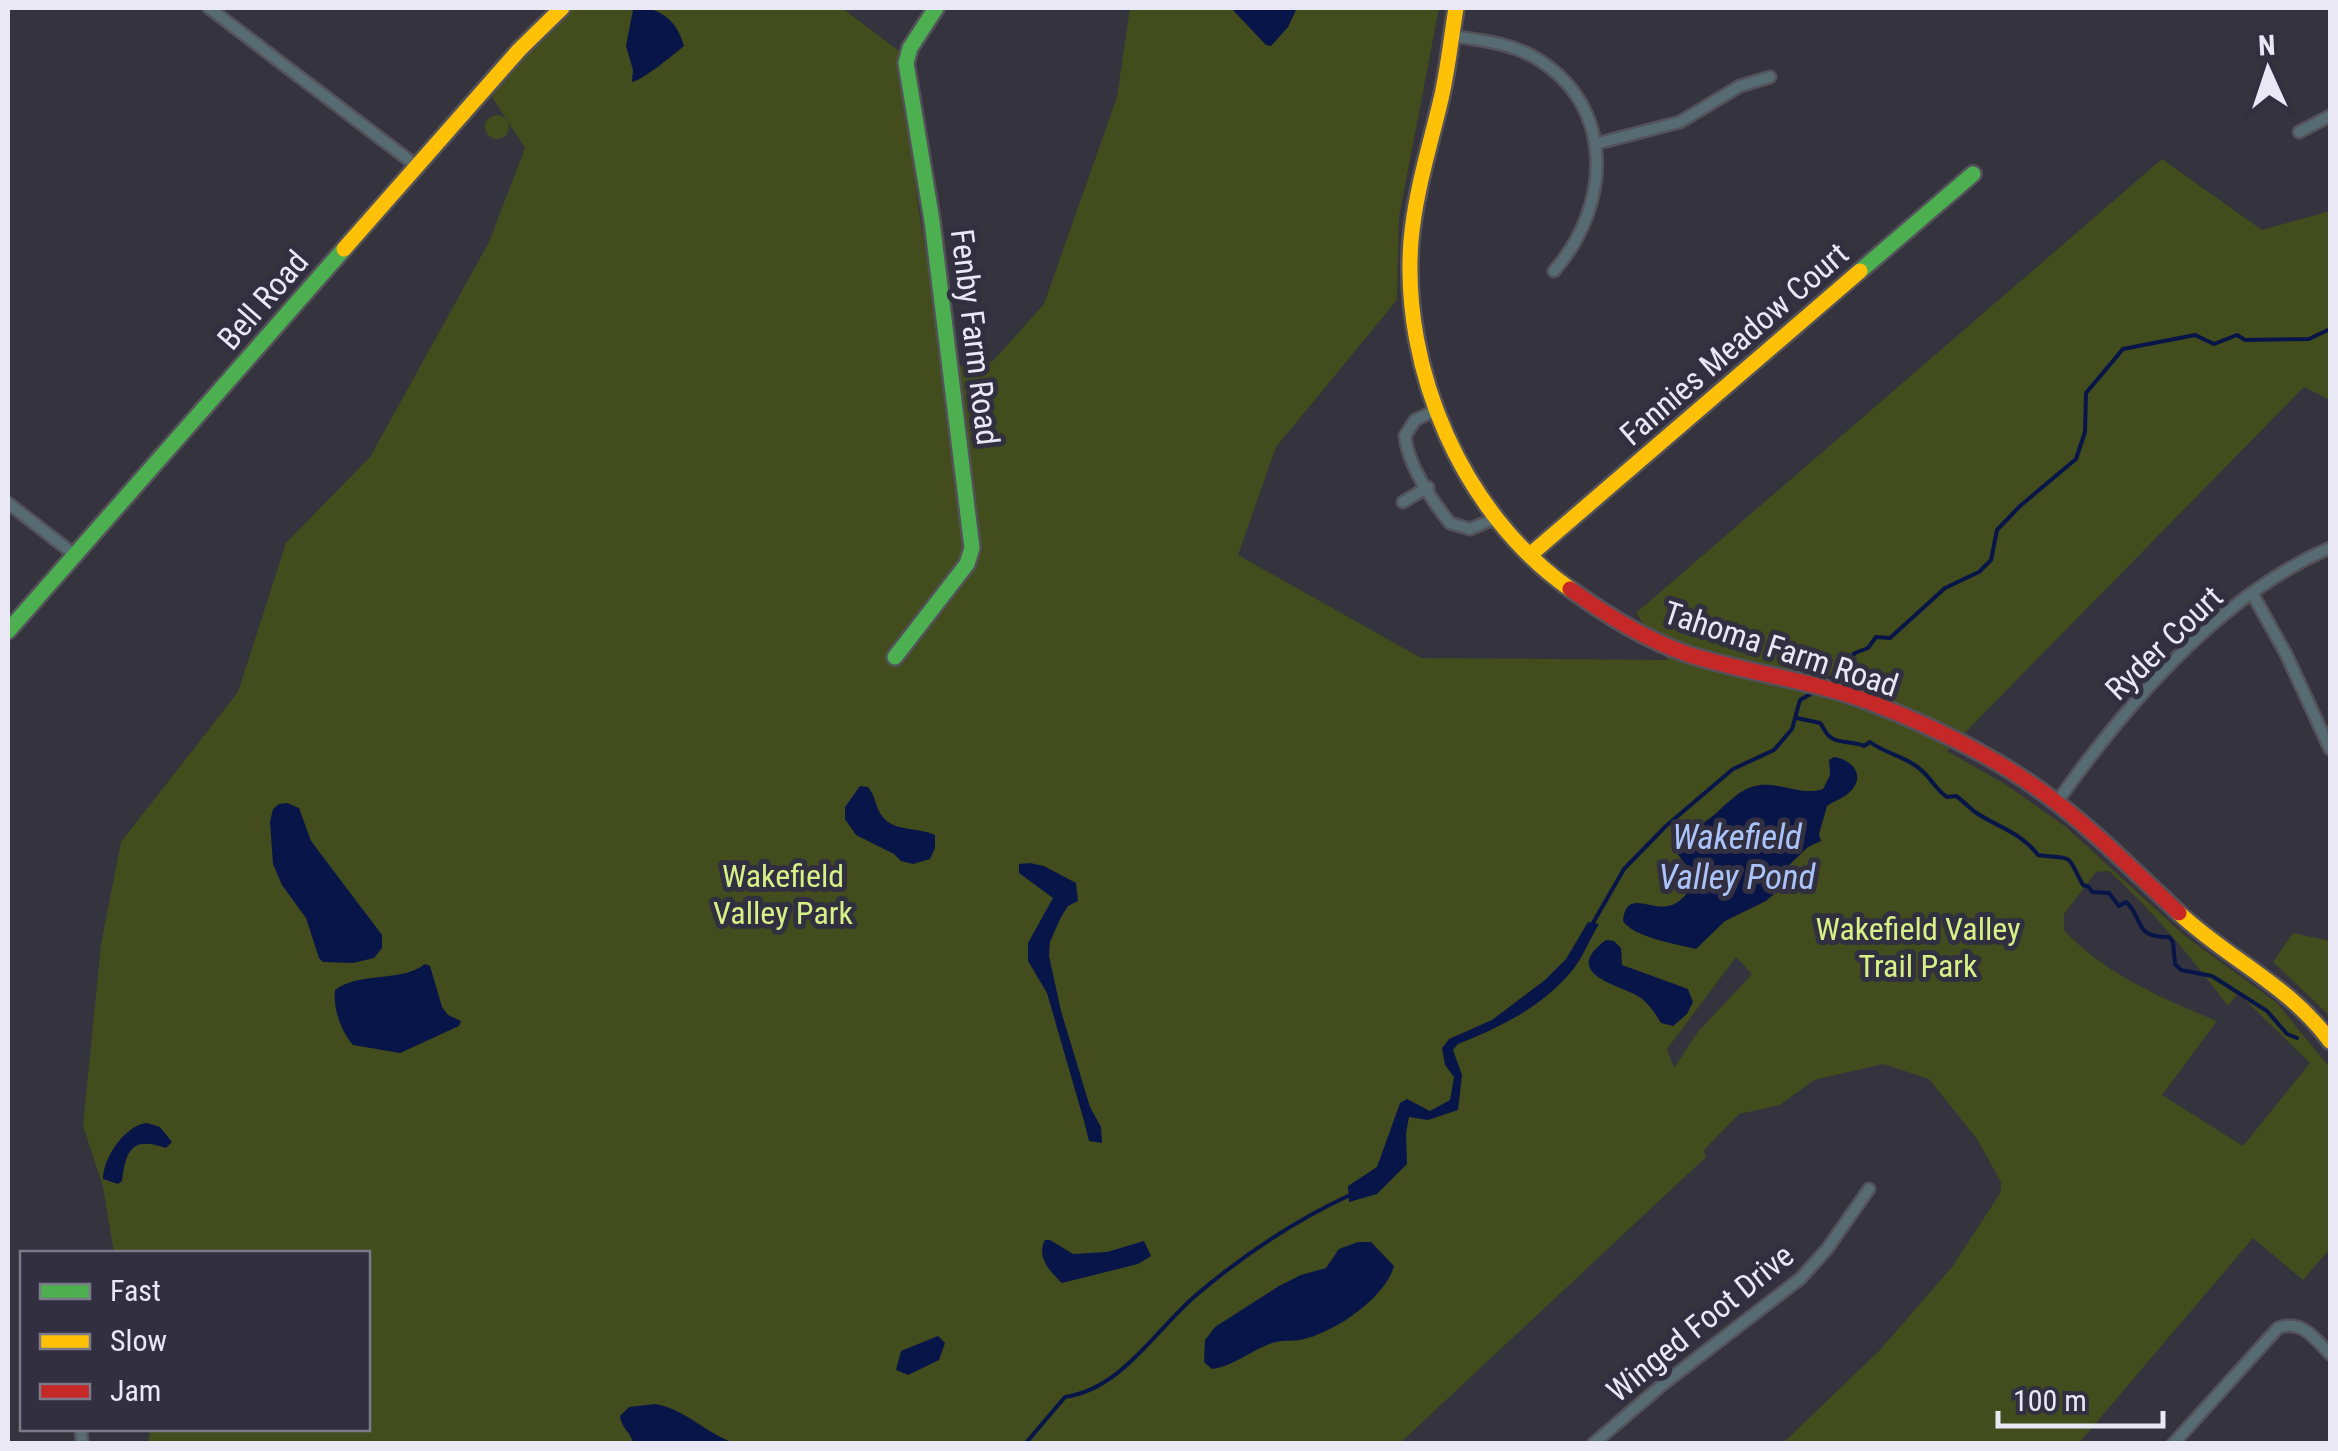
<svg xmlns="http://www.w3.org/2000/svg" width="2338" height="1451" font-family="'Roboto Condensed',sans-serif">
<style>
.green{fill:#424c1c;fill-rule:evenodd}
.water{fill:#081549}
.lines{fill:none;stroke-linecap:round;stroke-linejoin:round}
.stream{stroke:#081549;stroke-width:4}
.street-casing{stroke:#535159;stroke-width:15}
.fast-casing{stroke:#535159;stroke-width:20}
.slow-casing{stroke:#535159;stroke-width:20}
.jam-casing{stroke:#535159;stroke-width:20}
.street{stroke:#576b73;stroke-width:10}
.fast{stroke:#4caf50;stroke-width:15}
.slow{stroke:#ffc107;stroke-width:15}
.jam{stroke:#c62828;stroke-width:15}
.labels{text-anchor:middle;stroke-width:10;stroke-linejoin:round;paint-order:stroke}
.street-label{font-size:32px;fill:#eae8f4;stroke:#322f41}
.park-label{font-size:32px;fill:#d7f186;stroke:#322f41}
.water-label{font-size:35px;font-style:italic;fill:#abc5fb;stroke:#322f41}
</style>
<rect width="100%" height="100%" fill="#35333d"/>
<g class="green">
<path d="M571,8h271l57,43 20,160 27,158 47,-8 51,-57 73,-207 13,-89h309l-40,209 -2,83 -121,147 -38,108 183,103 247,2 -32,-47 526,-454 100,71 68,-19v189l-26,-13 -357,364 61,35 58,41 119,109 92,67 53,65v185l-2,-2 -25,29 -50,-42 -174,205h-296l97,-93 72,-83 49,-75v-10l-24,-43 -48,-60 -46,-15 -69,16 -34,25 -41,9 -35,36 2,7 -307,287 -1251,-1 2,-14 218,-1v-174l-254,-1 -11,-66 -20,-61 18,-182 20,-102 117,-150 48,-149 84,-86 119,-215 36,-94 -35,-54 41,-48zM2109,871c45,41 82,86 119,135l10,-13 72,70 -67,83 -81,-51 55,-74c-54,-22 -114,-48 -153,-91v-16l32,-42zM1736,957l16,17 -55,59 -23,35 -7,-19z"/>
<circle cx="497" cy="127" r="12"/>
<path d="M2293,933l37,8v75l-57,-54z"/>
</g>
<g class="water">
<path d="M637,8c25,-1 41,15 47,38 -11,9 -41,34 -52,36l1,-12 -7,-24 7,-36z"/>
<path d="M1231,8h66l-9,19 -17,19 -5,-1z"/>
<path d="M1834,757c19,3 32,19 16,35 -6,6 -16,9 -23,14l-8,28 2,7 -13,6 -25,24 -10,24 -7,6 -41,20 -29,28c-20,-5 -63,-12 -73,-28 3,-32 26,-11 45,-15 11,-2 19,-12 25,-20v-12l-17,-22 6,-19c9,-5 19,-8 27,-14 17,-13 30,-32 52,-34 22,-2 42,11 62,4l7,-14 -1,-15z"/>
<path d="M860,786l8,1c8,9 7,20 14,29 11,16 37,11 53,19v13l-5,11 -17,5 -12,-3 -7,-7 -38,-19 -11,-16v-12z"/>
<path d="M287,803l12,5 12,33 71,94v13l-8,10 -21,5 -30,-1 -4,-4 -13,-40 -24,-33 -9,-21 -3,-42 3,-13 6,-5z"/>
<path d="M1030,863l14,3 32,17 2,18 -10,5 -7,11 -11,25 -1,14 12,55 29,96 11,20 1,16 -13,-2 -5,-20 -37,-128 -19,-32v-18l25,-45 -34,-25v-9z"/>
<path d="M1588,922l11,2c-10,16 -16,34 -28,48 -31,36 -70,55 -113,72l-5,6 9,25 -4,35 -30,10 -19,-3 -3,16 1,31 -30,30 -28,8 -1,-16 29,-19 23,-64 7,-4 23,12 20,-11 4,-23 -9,-12 -3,-17 7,-9 43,-19 53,-40 21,-21z"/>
<path d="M1606,940l8,1 7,7 1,17 66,24 5,13 -6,12 -14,12 -12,-3c-8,-13 -15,-24 -29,-30 -21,-10 -69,-22 -26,-53z"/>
<path d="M425,964l5,2 12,41 6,8 13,6 -2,5 -59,27 -47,-8c-12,-14 -20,-36 -18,-55 25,-19 66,-7 90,-26z"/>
<path d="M147,1123l13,4 12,15 -6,6c-32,-11 -40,-1 -44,33l-4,3 -15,-5c0,-21 22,-54 44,-56z"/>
<path d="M1045,1240h5l23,14 34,-2 37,-11 7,15 -13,8 -76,19c-12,-11 -26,-27 -17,-43z"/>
<path d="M1358,1242h13l23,24c-9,33 -62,68 -94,74 -8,1 -16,0 -24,2 -23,6 -39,23 -64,27l-8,-7 1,-22 10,-13 64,-41 22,-11 25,-7 13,-19z"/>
<path d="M938,1336l7,7 -6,17 -31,15 -12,-5 5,-19z"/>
<path d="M655,1404c31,5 51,30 80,39h-102c-2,-11 -12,-15 -13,-27l9,-9z"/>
</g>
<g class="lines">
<g class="stream">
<path d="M1826,683l29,-30 13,-5 8,-11 14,1 55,-50 34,-16 12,-12 6,-30 23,-24 56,-47 9,-27 1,-39 37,-44 72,-14 19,9 23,-9 8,5 64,-1 21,-10"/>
<path d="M1797,718l23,5c3,3 4,8 8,12 8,9 25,6 36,11l6,-4c15,11 32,14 46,24 14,9 18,22 31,31l9,-1c7,5 14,12 19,16 22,15 46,20 63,43 38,5 27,-3 45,30l6,2 3,5 17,1 10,13 7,-4c18,16 7,36 43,35l4,5 2,22 6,6 31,6 55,35 20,23 10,4"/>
<path d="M1593,923l31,-54 42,-43 67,-57 41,-19 18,-21 8,-29 14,-8"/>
<path d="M1025,1444l40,-47c56,-8 89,-65 130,-101 47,-40 99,-75 155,-101"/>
</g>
<defs>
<g id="street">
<path d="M209,8l209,159"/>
<path d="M1452,36c27,4 58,7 82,21 83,48 77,149 20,214"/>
<path d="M2299,132l31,-16"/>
<path d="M1595,144l85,-22 60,-36 30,-9"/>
<path d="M1434,411l-19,9 -10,16c3,29 27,65 45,87l20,6 24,-10"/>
<path d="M1403,502l25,-15"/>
<path d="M8,503l67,52"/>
<path d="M2252,593l34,61 44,95"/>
<path d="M2057,802c68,-96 162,-207 273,-254"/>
<path d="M81,1428l1,16"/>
<path d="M1593,1444l69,-59 139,-107 26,-29 42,-60"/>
<path d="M2173,1444l105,-116c24,-9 36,10 52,26"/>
</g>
<g id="fast">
<path d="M1860,271l113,-97"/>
<path d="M8,631l336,-382"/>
<path d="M895,657l72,-93 5,-16 -40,-327 -26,-158 4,-15 26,-40"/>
</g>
<g id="slow">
<path d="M1456,8c-5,30 -8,61 -15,91 -11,47 -26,94 -30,142 -10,129 52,273 159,348"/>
<path d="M344,249l175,-199 43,-42"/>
<path d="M1531,554l329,-283"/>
<path d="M2179,913c49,46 110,72 151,128"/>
</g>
<path id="jam" d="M1570,589c38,27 76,51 120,66 58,18 119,25 177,46 63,24 127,55 181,95 47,35 88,77 131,117"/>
</defs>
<use href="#street" class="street-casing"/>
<use href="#fast" class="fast-casing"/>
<use href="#slow" class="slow-casing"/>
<use href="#jam" class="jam-casing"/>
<use href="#street" class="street"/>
<use href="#fast" class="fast"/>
<use href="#slow" class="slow"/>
<use href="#jam" class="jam"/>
</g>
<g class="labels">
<g class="street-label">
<text transform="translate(263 300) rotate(-49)" y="11">Bell Road</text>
<text transform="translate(975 337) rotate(83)" y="11">Fenby Farm Road</text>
<text transform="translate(1734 344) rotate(-41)" y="11">Fannies Meadow Court</text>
<text transform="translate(2164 643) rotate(-44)" y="11">Ryder Court</text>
<text transform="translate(1781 649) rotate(18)" y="11">Tahoma Farm Road</text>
<text transform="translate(1700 1323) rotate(-39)" y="11">Winged Foot Drive</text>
</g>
<g class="park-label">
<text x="783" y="887">Wakefield<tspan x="783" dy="37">Valley Park</tspan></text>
<text x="1918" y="940">Wakefield Valley<tspan x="1918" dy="37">Trail Park</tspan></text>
</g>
<g class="water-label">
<text x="1737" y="849">Wakefield<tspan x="1737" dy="40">Valley Pond</tspan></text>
</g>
</g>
<rect width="2338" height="1451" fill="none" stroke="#eae8f4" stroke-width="20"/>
<rect x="20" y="1251" width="350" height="180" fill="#322f41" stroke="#7c7989" stroke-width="2.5"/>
<rect x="40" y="1284" width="50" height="15" fill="#4caf50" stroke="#7c7989" stroke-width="2.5"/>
<text x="110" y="1301" font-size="30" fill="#eae8f4">Fast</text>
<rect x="40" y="1334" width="50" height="15" fill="#ffc107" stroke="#7c7989" stroke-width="2.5"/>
<text x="110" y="1351" font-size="30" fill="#eae8f4">Slow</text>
<rect x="40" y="1384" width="50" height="15" fill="#c62828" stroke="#7c7989" stroke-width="2.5"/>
<text x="110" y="1401" font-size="30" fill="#eae8f4">Jam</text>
<g transform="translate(2268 70) rotate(357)" stroke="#322f41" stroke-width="8" paint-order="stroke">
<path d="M0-8L18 38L0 25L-18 38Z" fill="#eae8f4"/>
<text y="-15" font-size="28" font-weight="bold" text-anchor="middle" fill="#eae8f4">N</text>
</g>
<path d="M1998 1411v15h165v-15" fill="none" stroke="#eae8f4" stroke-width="5"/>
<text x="2013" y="1411" font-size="30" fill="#eae8f4" stroke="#322f41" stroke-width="8" paint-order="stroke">100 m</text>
</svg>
